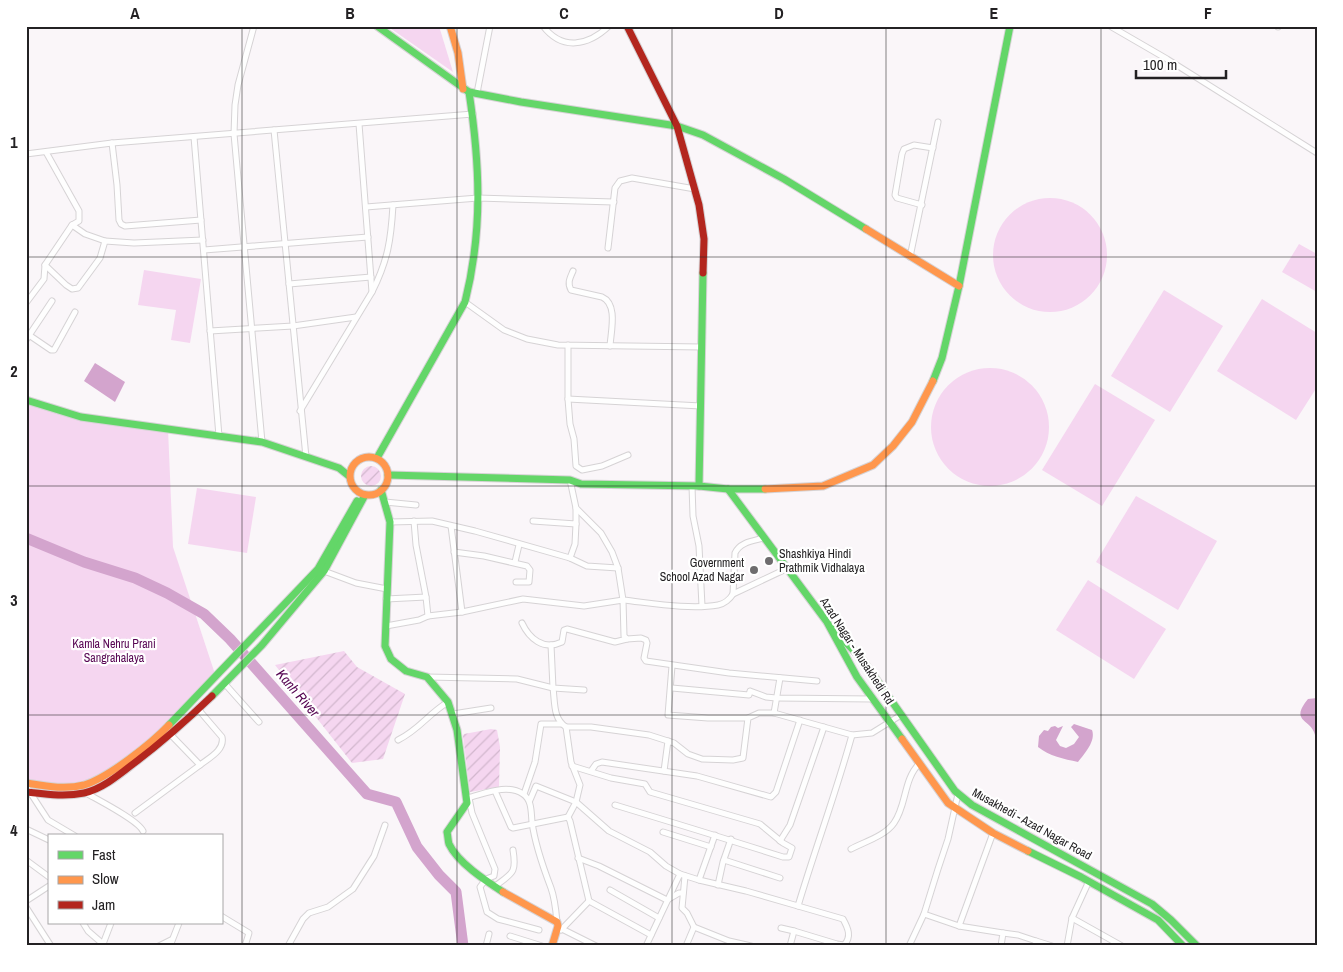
<svg xmlns="http://www.w3.org/2000/svg" width="1343" height="972" font-family="'Archivo Narrow',sans-serif">
<style>
.green{fill:#f5d6f0}
.garden{fill:url(#garden-furrows)}
.water{fill:#d3a4cd}
.lines{fill:none;stroke-linecap:round;stroke-linejoin:round}
.river{stroke:#d3a4cd;stroke-width:11}
.street-casing{stroke:#d6d3d5;stroke-width:7}
.fast-casing{stroke:#d6d3d5;stroke-width:9}
.slow-casing{stroke:#d6d3d5;stroke-width:9}
.jam-casing{stroke:#d6d3d5;stroke-width:9}
.street{stroke:#fefefe;stroke-width:5}
.fast{stroke:#63d668;stroke-width:7}
.slow{stroke:#ff974d;stroke-width:7}
.jam{stroke:#b3261e;stroke-width:7}
.grid{fill:none;stroke:#232123;stroke-width:1;stroke-opacity:0.55}
.poi-dot{fill:#6e6c6e;stroke:#fff;stroke-width:2}
.labels{text-anchor:middle;stroke-width:4.5;stroke-linejoin:round;paint-order:stroke}
.poi-label{font-size:12px;fill:#232123;stroke:#fff;text-anchor:start}
.park-label{font-size:12px;fill:#550351;stroke:#fff}
.street-label{font-size:12px;fill:#232123;stroke:#fff}
.water-label{font-size:14px;font-style:italic;fill:#53014f;stroke:#fff}
.neatline{fill:none;stroke:#232123;stroke-width:2}
.grid-label{font-size:16px;text-anchor:middle;font-weight:bold;fill:#232123}
</style>
<defs>
<pattern id="garden-furrows" width="10" height="10" patternUnits="userSpaceOnUse" patternTransform="scale(1.25)"><rect width="10" height="10" fill="#f5d6f0"/><path d="M-1 1l2-2M0 10L10 0M9 11l2-2" fill="none" stroke="#d2b7ce"/></pattern>
</defs>
<rect width="100%" height="100%" fill="#faf6f9"/>
<g class="green">
<path d="M387,26h52l14,46z"/>
<circle cx="1050" cy="255" r="57"/>
<path d="M1299,244l18,10v38l-35,-20z"/>
<path d="M144,270l57,9 -11,64 -19,-3 5,-30 -38,-5z"/>
<path d="M1164,290l59,36 -53,86 -59,-36z"/>
<path d="M1262,299l55,34v54l-21,33 -79,-49z"/>
<circle cx="990" cy="427" r="59"/>
<path d="M1095,384l60,36 -53,86 -60,-36z"/>
<path d="M26,400l55,17 87,12 5,118 43,130 -51,52 -66,49 -28,10 -45,-5z"/>
<path d="M197,488l59,9 -9,56 -59,-9z"/>
<path d="M1136,496l81,45 -39,69 -82,-48z"/>
<path d="M1088,580l78,49 -32,50 -78,-49z"/>
</g>
<g class="garden">
<circle cx="371" cy="476" r="10"/>
<path d="M344,651l13,16 48,27 -22,65 -31,4 -77,-98z"/>
<path d="M491,729l6,1 3,17 -1,40 -29,5 -7,-56 1,-2z"/>
</g>
<g class="water">
<path d="M95,363l30,19 -10,20 -31,-21z"/>
<path d="M1317,698v46c-2,-4 -1,-8 -3,-12 -5,-13 -24,-11 -6,-33z"/>
<path d="M1074,724l18,6c4,11 -7,23 -14,32 -14,-3 -29,-6 -40,-15l1,-11 5,-6 4,1 3,-4 4,-1 3,2 5,-2 -7,14 4,6 6,2 8,-4 5,-7 -8,-10z"/>
</g>
<g class="lines">
<path class="river" d="M26,538l58,24 51,16 32,15 37,21 26,25 137,155 29,8 21,45 22,28 17,17 7,54"/>
<defs>
<g id="street">
<path d="M254,26l-16,59 -3,20 -1,29 28,308"/>
<path d="M543,26c19,25 45,20 66,0"/>
<path d="M1110,26l57,33 150,94"/>
<path d="M1278,27v-1"/>
<path d="M477,93l13,-67"/>
<path d="M274,130l32,327"/>
<path d="M194,137l25,299"/>
<path d="M112,143l5,42 2,35 2,4 4,2 76,-6"/>
<path d="M26,154l86,-11 361,-29"/>
<path d="M922,205l-25,-7 -2,-3 7,-41 2,-5 10,-4 19,3"/>
<path d="M366,207l112,-9 136,4"/>
<path d="M72,225l13,9 20,7"/>
<path d="M608,248l7,-60 5,-7 12,-3 63,11"/>
<path d="M204,250l164,-13"/>
<path d="M910,257l28,-135"/>
<path d="M45,265l21,20 6,4 6,-1 22,-30 5,-17 29,2 69,-3"/>
<path d="M573,271c-3,7 -6,12 -2,19l31,7c16,7 9,34 8,49"/>
<path d="M289,284l82,-7"/>
<path d="M372,292c16,-32 19,-52 21,-87"/>
<path d="M465,302l39,28 23,9 31,6 144,2"/>
<path d="M26,303l18,-24 1,-14 27,-40 7,-4v-10l-33,-59"/>
<path d="M210,331l83,-5 63,-9"/>
<path d="M26,333l25,17h3l21,-38"/>
<path d="M26,340l26,-39"/>
<path d="M568,345v54l2,25 4,15 2,27 6,4 20,-4 26,-11"/>
<path d="M568,399l133,7"/>
<path d="M300,411l72,-119 -13,-168"/>
<path d="M570,480l6,28 25,25 11,19 6,16 5,32c28,3 67,10 95,5 6,-1 12,-6 15,-11l2,-41c5,-11 18,-12 29,-15"/>
<path d="M692,486l1,30 6,30 3,60"/>
<path d="M385,502l31,3"/>
<path d="M533,521l43,3v-16"/>
<path d="M390,522l42,-1 43,10 95,27 17,8 31,2"/>
<path d="M451,526l11,86"/>
<path d="M454,552l30,4 43,10 3,4 -1,12h-13"/>
<path d="M570,558l5,-14 1,-20"/>
<path d="M515,562l4,-17"/>
<path d="M324,571l32,12 31,6"/>
<path d="M733,594l53,-25"/>
<path d="M426,597l2,19"/>
<path d="M386,599l40,-2 -10,-52 -2,-24"/>
<path d="M522,623c7,15 21,28 40,19l2,-12 3,-1 48,13 12,-3"/>
<path d="M386,626l33,-6 9,-4 34,-4 61,-13 61,7 39,-6 1,36 3,3 14,-1 5,2 1,3 -3,15 2,3 83,12 88,8"/>
<path d="M551,645l2,43 31,2"/>
<path d="M672,666l-4,49 40,3h40"/>
<path d="M427,677l90,2 36,9c2,14 0,31 13,39"/>
<path d="M225,684l34,38"/>
<path d="M672,688l77,7 1,-4 16,6 10,1 97,1"/>
<path d="M774,713l6,-35"/>
<path d="M453,714l38,-6"/>
<path d="M171,735l29,30c9,-7 25,-15 22,-28l-24,-28"/>
<path d="M398,740c22,-11 30,-26 50,-38"/>
<path d="M572,766l39,12 34,6 5,8 110,32 23,19 9,5 -3,9h-6c-56,-18 -112,-35 -168,-52"/>
<path d="M591,771l5,-7 6,-2 95,14 74,21 5,-5 24,-72"/>
<path d="M664,771l4,-30"/>
<path d="M26,786l22,34 27,16"/>
<path d="M495,791l16,36 2,1 55,-11"/>
<path d="M86,793c12,7 52,27 57,38"/>
<path d="M524,794l11,-32 6,-38h20"/>
<path d="M467,798c17,-4 40,-15 56,-4 9,6 8,18 9,28 3,23 11,45 19,66 4,11 5,23 6,34"/>
<path d="M469,798l3,15 23,56 -1,7 -8,3 -6,8 7,25 11,7 41,11"/>
<path d="M530,800l6,-14 40,16 -8,15 2,4 19,80 -28,29"/>
<path d="M135,813l65,-48"/>
<path d="M26,829l23,11"/>
<path d="M663,832l48,15"/>
<path d="M993,833l-34,93 44,7 -2,13"/>
<path d="M780,841l10,-16 34,-98"/>
<path d="M851,849c13,-7 34,-13 43,-26 13,-18 9,-44 26,-60"/>
<path d="M578,858l21,8 68,34 12,-7h4"/>
<path d="M26,860l23,17"/>
<path d="M724,860l56,18"/>
<path d="M680,874l19,6 47,11 52,15c17,-57 38,-113 54,-171"/>
<path d="M685,876l-3,32 5,5 7,14 -8,19"/>
<path d="M699,880l16,-45"/>
<path d="M718,885l5,-23 8,-23"/>
<path d="M494,887c18,-14 23,-13 19,-37"/>
<path d="M610,890l49,28"/>
<path d="M26,901l23,-15"/>
<path d="M589,901l62,34"/>
<path d="M26,907l25,39"/>
<path d="M924,914l35,12"/>
<path d="M221,916l28,17 -4,13"/>
<path d="M1072,918l50,28"/>
<path d="M83,923l5,8 15,13 8,-21"/>
<path d="M694,927l35,14 22,5"/>
<path d="M560,928l36,18"/>
<path d="M781,928l13,3 -4,15"/>
<path d="M794,931l43,13 7,1c8,-8 4,-17 -1,-26l-45,-13"/>
<path d="M1003,933l15,2 18,6 -1,5"/>
<path d="M510,936l32,10"/>
<path d="M1036,941l16,5"/>
<path d="M159,946l12,-6"/>
<path d="M170,946l9,-23"/>
<path d="M288,946l15,-27 6,-6 19,-6 25,-18 21,-33 11,-31"/>
<path d="M486,946l3,-12"/>
<path d="M646,946l34,-72 -14,-8 -16,-14 -41,-21 -33,-29 4,-17 -9,-23 -5,-35h25l58,8 25,8 14,11 14,5 31,1 10,-2 5,-40 11,-5h15l78,22 20,-2 29,-18"/>
<path d="M909,946l15,-32 14,-45 10,-30 10,-45"/>
<path d="M1067,946l5,-28 17,-37"/>
</g>
<g id="fast">
<path d="M377,26l92,66 52,10 156,24 26,9 81,44 82,50"/>
<path d="M933,381l9,-23 17,-72 51,-260"/>
<path d="M26,400l55,17 181,25 77,26 10,8"/>
<path d="M377,458l88,-156c18,-72 15,-137 4,-210"/>
<path d="M388,475l182,5 11,4 118,2 29,3h37"/>
<path d="M699,486l4,-213"/>
<path d="M728,489l99,133 30,55 45,62"/>
<path d="M381,490l9,32 -5,124 6,13 15,12 21,6 21,25 9,28 10,73 -20,29c1,4 1,9 2,12 9,19 37,37 54,48"/>
<path d="M832,628l30,31 93,132 17,14 180,99 19,16 26,26"/>
<path d="M212,696l50,-51 62,-74 41,-76"/>
<path d="M169,725l149,-156 39,-68"/>
<path d="M1028,851l53,26 77,43 25,26"/>
</g>
<g id="slow">
<path d="M450,26l8,27 5,36"/>
<path d="M866,229l93,57"/>
<circle cx="369" cy="476" r="19"/>
<path d="M765,489l58,-3 50,-21 20,-19 19,-24 21,-41"/>
<path d="M902,739l46,64 45,30 35,18"/>
<path d="M26,783c19,3 39,7 58,2 24,-7 68,-42 85,-60"/>
<path d="M503,892l54,30 1,4 -6,20"/>
</g>
<g id="jam">
<path d="M627,26l50,100 22,79 5,34 -1,34"/>
<path d="M26,792c19,2 38,5 58,1 18,-4 35,-18 49,-29 28,-21 54,-44 79,-68"/>
</g>
</defs>
<use href="#street" class="street-casing"/>
<use href="#fast" class="fast-casing"/>
<use href="#slow" class="slow-casing"/>
<use href="#jam" class="jam-casing"/>
<use href="#street" class="street"/>
<use href="#fast" class="fast"/>
<use href="#slow" class="slow"/>
<use href="#jam" class="jam"/>
</g>
<path class="grid" d="M242,26v920M457,26v920M672,26v920M886,26v920M1101,26v920M26,257h1291M26,486h1291M26,715h1291"/>
<g class="poi-dot">
<circle cx="769" cy="561" r="5"/>
<circle cx="754" cy="570" r="5"/>
</g>
<g class="labels">
<g class="poi-label">
<text x="779" y="558">Shashkiya Hindi<tspan x="779" dy="14">Prathmik Vidhalaya</tspan></text>
<text x="744" y="567" text-anchor="end">Government<tspan x="744" dy="14">School Azad Nagar</tspan></text>
</g>
<g class="park-label">
<text x="114" y="648">Kamla Nehru Prani<tspan x="114" dy="14">Sangrahalaya</tspan></text>
</g>
<g class="street-label">
<text transform="translate(857 651) rotate(57)" y="4">Azad Nagar - Musakhedi Rd</text>
<text transform="translate(1032 824) rotate(29)" y="4">Musakhedi - Azad Nagar Road</text>
</g>
<g class="water-label">
<text transform="translate(298 693) rotate(49)" y="5">Kanh River</text>
</g>
</g>
<rect width="1343" height="972" fill="none" stroke="#ffffff" stroke-width="55"/>
<rect x="48" y="834" width="175" height="90" fill="#ffffff" stroke="#a7a6a7"/>
<rect x="58" y="851" width="25" height="8" fill="#63d668" stroke="#a7a6a7"/>
<text x="92" y="860" font-size="15" fill="#232123">Fast</text>
<rect x="58" y="876" width="25" height="8" fill="#ff974d" stroke="#a7a6a7"/>
<text x="92" y="884" font-size="15" fill="#232123">Slow</text>
<rect x="58" y="901" width="25" height="8" fill="#b3261e" stroke="#a7a6a7"/>
<text x="92" y="910" font-size="15" fill="#232123">Jam</text>
<path d="M1136 70v8h90v-8" fill="none" stroke="#232123" stroke-width="2.5"/>
<text x="1143" y="70" font-size="15" fill="#232123" stroke="#ffffff" stroke-width="4" paint-order="stroke">100 m</text>
<rect x="28" y="28" width="1288" height="916" class="neatline"/>
<g class="grid-label">
<text x="135" y="19">A</text>
<text x="350" y="19">B</text>
<text x="564" y="19">C</text>
<text x="779" y="19">D</text>
<text x="994" y="19">E</text>
<text x="1208" y="19">F</text>
<text x="14" y="148">1</text>
<text x="14" y="377">2</text>
<text x="14" y="606">3</text>
<text x="14" y="836">4</text>
</g>
</svg>
